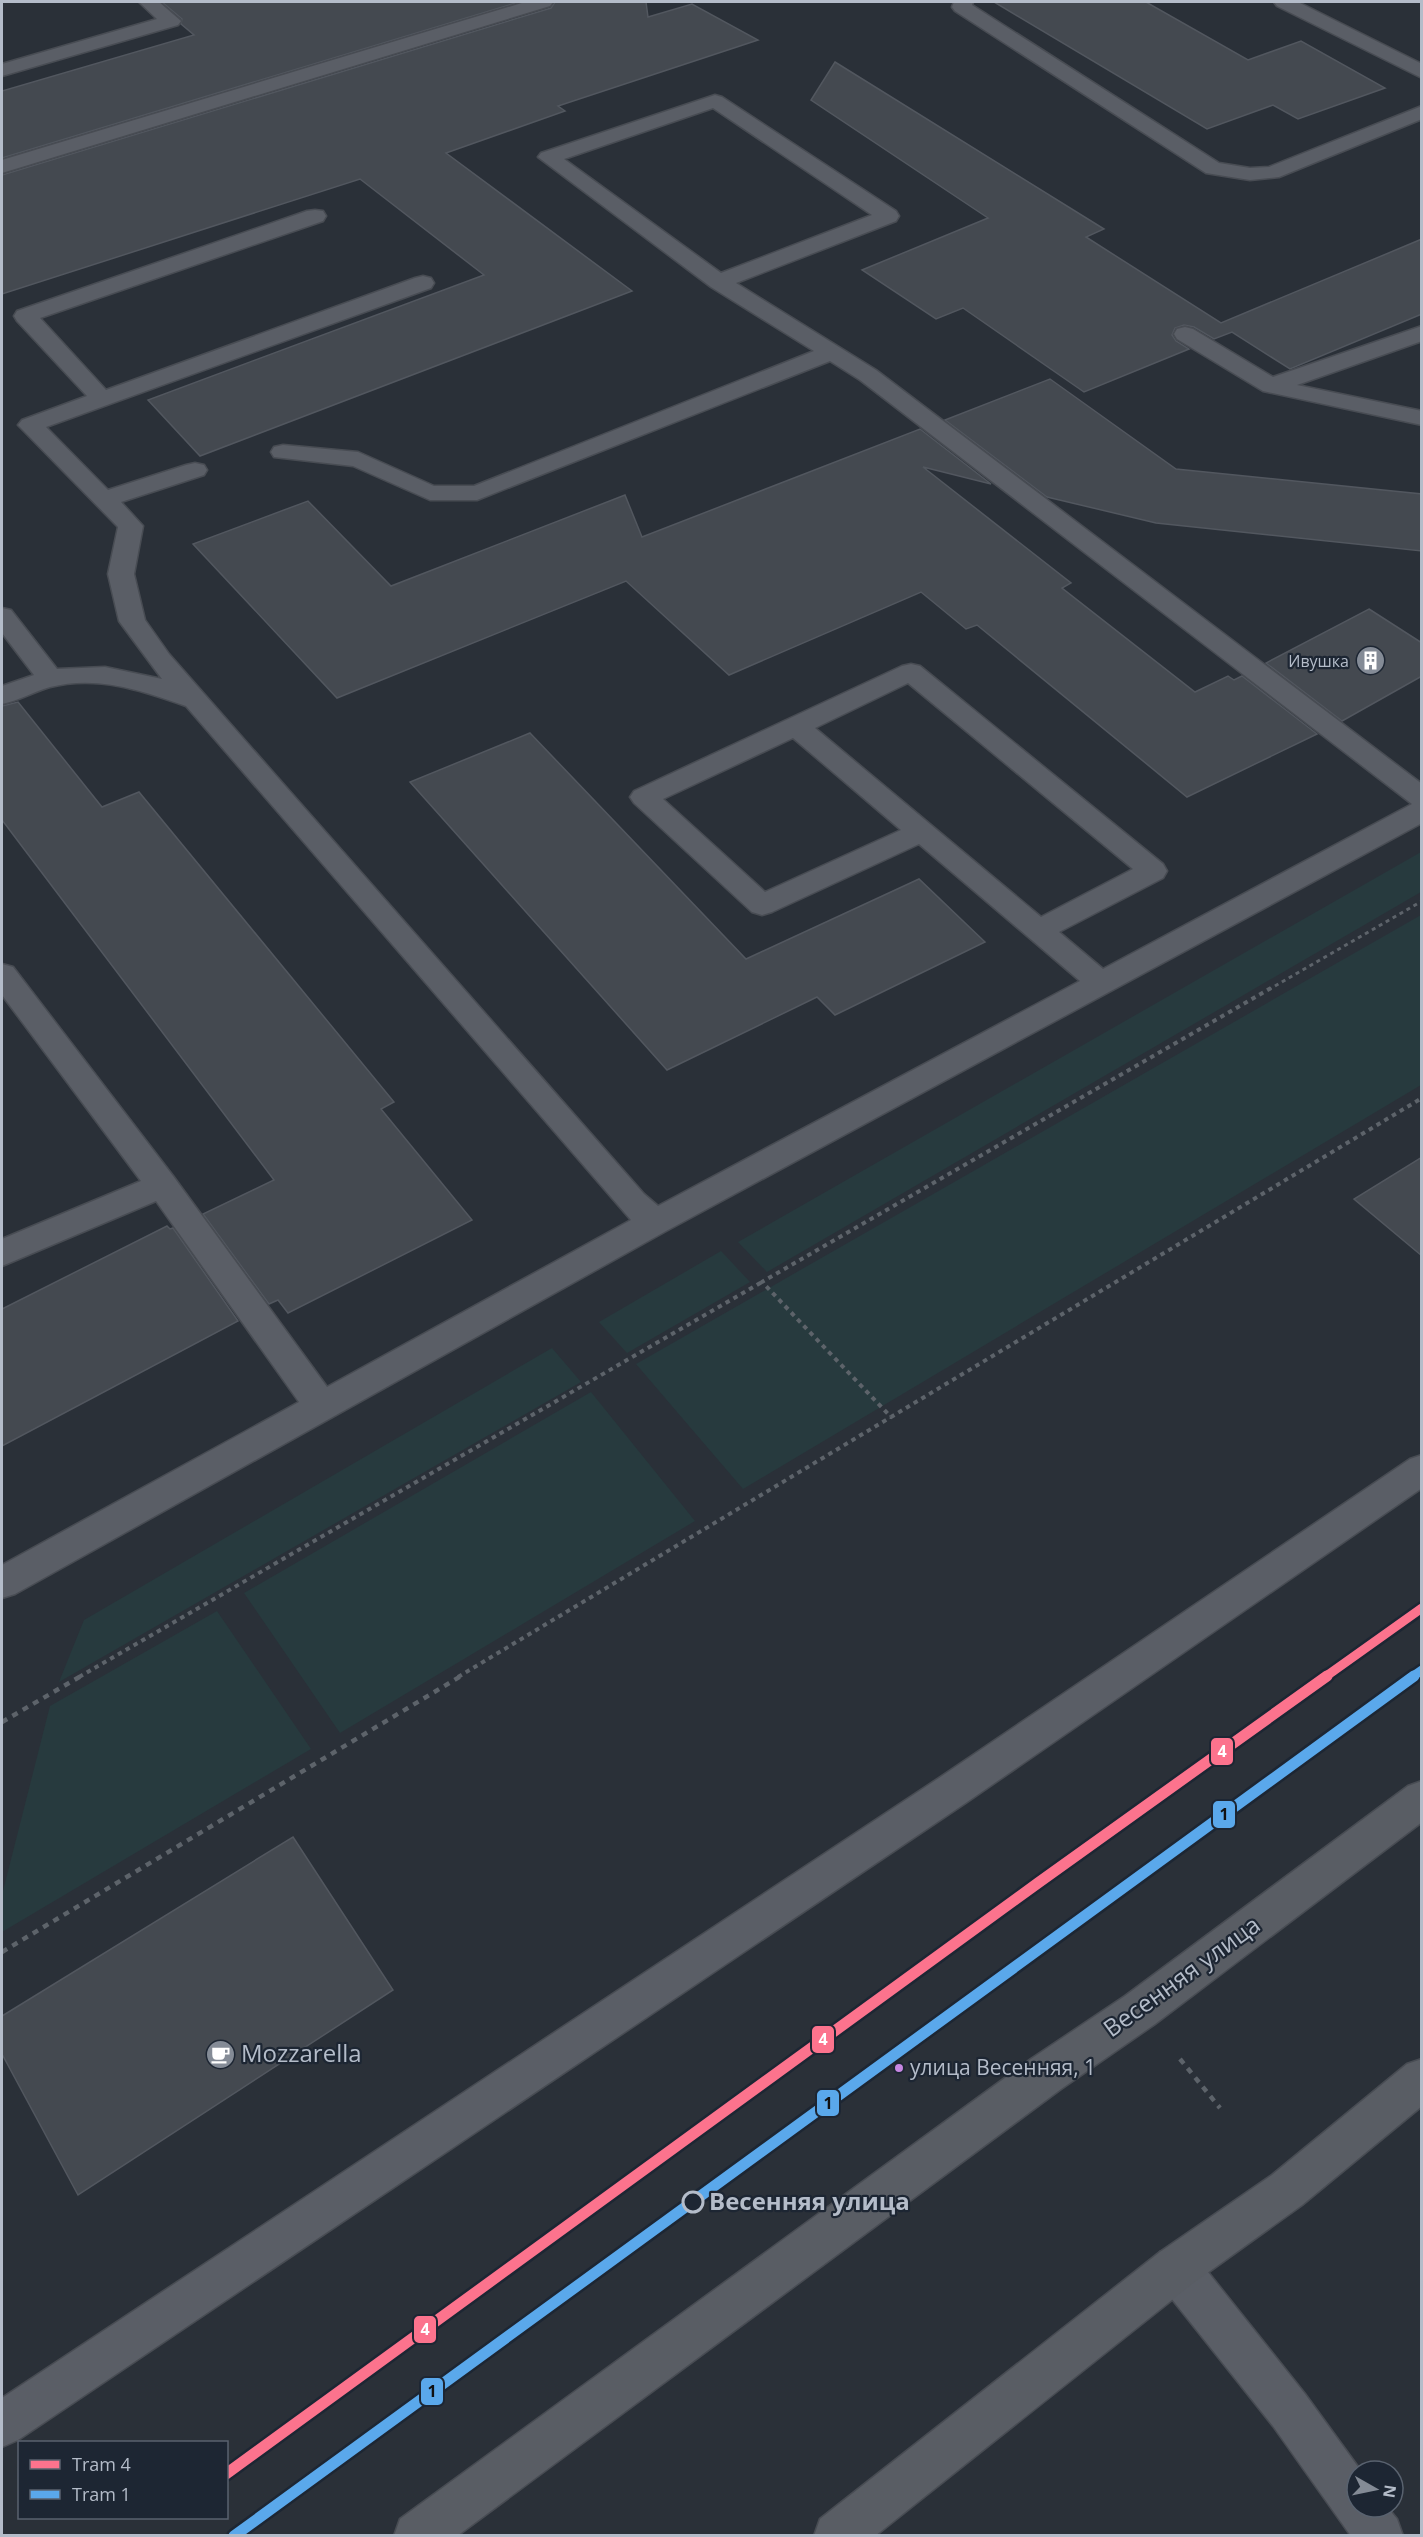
<svg xmlns="http://www.w3.org/2000/svg" width="1423" height="2537" font-family="'Open Sans',sans-serif">
<style>
.green{fill:#273a3e}
.building{fill:#444950;stroke:#52575f;stroke-width:1.5}
.lines{fill:none;stroke-linecap:round;stroke-linejoin:round}
.lane-casing{stroke:#484c53;stroke-width:3}
.secondary-casing{stroke:#484c53;stroke-width:3}
.path-far2{stroke:#5d636a;stroke-width:3;stroke-dasharray:4 4;stroke-linecap:butt}
.path-far1{stroke:#5d636a;stroke-width:4;stroke-dasharray:4.5 4.5;stroke-linecap:butt}
.path{stroke:#5d636a;stroke-width:4.5;stroke-dasharray:6 6;stroke-linecap:butt}
.lane{fill:#5a5e66;fill-rule:evenodd}
.secondary{fill:#595d64;fill-rule:evenodd}
.tram-1-far1-casing{stroke:#1d2633;stroke-width:14}
.tram-1-casing{stroke:#1d2633;stroke-width:16}
.tram-2-far1-casing{stroke:#1d2633;stroke-width:14}
.tram-2-casing{stroke:#1d2633;stroke-width:16}
.tram-1-far1{stroke:#fc738d;stroke-width:9}
.tram-1{stroke:#fc738d;stroke-width:11}
.tram-2-far1{stroke:#5aa8eb;stroke-width:9}
.tram-2{stroke:#5aa8eb;stroke-width:11}
.bus-dot{fill:#c787e3;stroke:#1d2633;stroke-width:2}
.stop-dot{fill:#1d2633;stroke:#b4bcc9;stroke-width:3}
.labels{text-anchor:middle;stroke-width:4.5;stroke-linejoin:round;paint-order:stroke}
.far-poi-label{font-size:16px;fill:#b4bcc9;stroke:#1d2633;text-anchor:end}
.near-bus-label{font-size:21px;fill:#b4bcc9;stroke:#1d2633;text-anchor:start}
.near-street-label{font-size:24px;fill:#b4bcc9;stroke:#1d2633}
.near-poi-label{font-size:24px;fill:#b4bcc9;stroke:#1d2633;text-anchor:start}
.near-stop-label{font-size:24px;font-weight:bold;fill:#b4bcc9;stroke:#1d2633;text-anchor:start}
.line-badge{stroke:#1d2633;stroke-width:2}
.badge-label{font-size:16px;text-anchor:middle;font-weight:bold;fill:#fff}
.pale-badge-label{font-size:16px;text-anchor:middle;font-weight:bold;fill:#111}
</style>
<rect width="100%" height="100%" fill="#2a3038"/>
<g class="green">
<path d="M1421,852v40l-654,380 -29,-30z"/>
<path d="M1421,915v170l-678,404 -107,-125z"/>
<path d="M721,1251l29,31 -123,71 -28,-31z"/>
<path d="M552,1348l29,34 -522,300 25,-62z"/>
<path d="M591,1392l104,129 -355,212 -96,-140z"/>
<path d="M217,1611l94,138 -309,183v-37l48,-189z"/>
</g>
<g class="building">
<path d="M162,2h357l-517,156v-67l192,-56 -13,-11 1,-5z"/>
<path d="M555,2h91l2,15 44,-13 66,36 -200,66 7,5 -119,42 186,138 -432,165 -52,-56 336,-125 -124,-96 -358,115v-119l549,-167z"/>
<path d="M994,2h152l102,58 53,-19 84,47 -87,31 -25,-14 -66,24z"/>
<path d="M835,62l269,167 -18,8 135,86 201,-84v75l-132,55 -58,-37 -18,7 -20,-12 -10,-2 -9,3 -3,7 4,6 13,8 -105,43 -121,-84 -27,11 -74,-49 126,-52 -177,-118z"/>
<path d="M1050,379l126,90 246,25v57l-266,-28 -109,-26 -102,-77z"/>
<path d="M920,429l71,55 -68,-17 148,116 -9,5 133,104 33,-16 6,4 8,-4 75,58 -130,63 -210,-172 -11,4 -45,-37 -192,83 -103,-94 -289,117 -144,-154 115,-43 83,85 234,-91 17,42z"/>
<path d="M1369,609l53,34v33l-80,45 -76,-58z"/>
<path d="M18,702l84,105 37,-15 255,310 -13,7 91,111 -184,93 -10,-13 -9,4 -66,-90 71,-34 -272,-360v-114z"/>
<path d="M530,733l216,226 173,-80 66,63 -150,73 -18,-18 -150,73 -257,-288z"/>
<path d="M1422,1157v99l-68,-57z"/>
<path d="M167,1226l3,3 3,-1 65,93 -236,125v-137z"/>
<path d="M293,1837l100,153 -315,205 -76,-141v-38z"/>
</g>
<g class="lines">
<defs>
<g id="lane">
<path d="M139,2h20l22,19 -3,4 -176,51v-12l155,-45z"/>
<path d="M525,2h28l-3,4 -548,167v-13z"/>
<path d="M954,2h19l-1,3 247,158 31,5 19,-1 153,-61v13l-143,58 -29,3 -44,-7 -251,-162 -3,-4z"/>
<path d="M1274,2h24l124,62v14l-145,-72z"/>
<path d="M715,95l7,2 174,114 3,5 -3,5 -160,62 140,87 546,414v39l-756,408 -651,363 -13,4v-33l297,-163 -143,-201 -154,65v-27l139,-58 -139,-186v-31l11,3 160,209 154,211 304,-167 -445,-514c-45,-16 -89,-31 -136,-19 -17,5 -32,14 -48,17v-18l32,-11 -32,-42v-25l9,2 46,59 48,-2 57,12 -43,-58 -11,-47 10,-47 -100,-102 4,-5 65,-24 -70,-75 -3,-5 3,-5 290,-100 8,-1 8,1 3,5 -3,5 -283,97 66,72 309,-112 8,-2 8,2 3,5 -3,5 -385,139 62,63 78,-25 9,-2 9,2 3,5 -3,5 -83,27 22,24 -9,48 11,46 24,34 475,540 14,12 422,-225 -161,-137 -147,68 -10,3 -10,-3 -118,-109 -4,-6 4,-6 268,-125 9,-2 9,2 243,198 4,7 -4,7 -104,54 44,37 309,-165 -552,-424 -30,-19 -353,139h-47l-77,-34 -79,-9 -3,-5 3,-5 9,-2 75,7 76,34h40l340,-135 -103,-64 -173,-130 3,-4zM713,108l159,107 -151,58 -157,-114zM908,683l225,186 -92,48 -226,-189zM793,738l108,92 -136,62 -102,-93z"/>
<path d="M1422,326v15l-125,44 125,26v14l-159,-34 -86,-52 -3,-5 3,-5 8,-2 8,2 80,48z"/>
<path d="M1422,1455v33l-455,314 -949,638 -16,7v-49l937,-620 471,-319z"/>
<path d="M1176,2246l16,6 113,142 56,77h-4v36h30l10,12 6,17h-52l-78,-110 -113,-142 -6,-16 6,-16z"/>
</g>
<g id="secondary">
<path d="M1422,1781v41l-267,202 -94,65 -604,447h-63l6,-17 631,-460 94,-63 283,-210z"/>
<path d="M1422,2059v47l-120,99 -110,79 -317,252h-61l6,-17 340,-267 112,-77 135,-111z"/>
</g>
</defs>
<use href="#lane" class="lane-casing"/>
<use href="#secondary" class="secondary-casing"/>
<path class="path-far2" d="M1268,990l154,-89"/>
<g class="path-far1">
<path d="M1271,988l-509,294 129,135 531,-319"/>
<path d="M79,1677l683,-395"/>
<path d="M458,1677l433,-260"/>
</g>
<g class="path">
<path d="M2,1722l79,-46"/>
<path d="M2,1952l459,-276"/>
<path d="M1180,2059l40,49"/>
</g>
<use href="#lane" class="lane"/>
<use href="#secondary" class="secondary"/>
<defs>
<path id="tram-1-far1" d="M1325,1677l97,-69"/>
<path id="tram-1" d="M226,2474l812,-591 289,-207"/>
<path id="tram-2-far1" d="M1412,1677l10,-7"/>
<path id="tram-2" d="M234,2536l1180,-860"/>
</defs>
<use href="#tram-1-far1" class="tram-1-far1-casing"/>
<use href="#tram-1" class="tram-1-casing"/>
<use href="#tram-2-far1" class="tram-2-far1-casing"/>
<use href="#tram-2" class="tram-2-casing"/>
<use href="#tram-1-far1" class="tram-1-far1"/>
<use href="#tram-1" class="tram-1"/>
<use href="#tram-2-far1" class="tram-2-far1"/>
<use href="#tram-2" class="tram-2"/>
</g>
<defs>
<symbol id="building-disc" viewBox="-11 -11 22 22"><circle r="9.5" fill="#848b96" stroke="#1d2633"/><path d="M-4-6H4V6H1V3H-1V6H-4ZM-2.5-4.3h1.7v1.8h-1.7ZM.8-4.3h1.7v1.8H.8ZM-2.5-1h1.7V.8h-1.7ZM.8-1h1.7V.8H.8Z" fill="#fff"/></symbol>
<symbol id="cafe-disc" viewBox="-11 -11 22 22"><circle r="9.5" fill="#848b96" stroke="#1d2633"/><path d="M-5.5-4.5H6V0H3Q3 3.5 0 3.5H-2.5Q-5.5 3.5-5.5 0ZM3-3.2v2h1.7v-2ZM-6 4.5H4V6H-6Z" fill="#fff"/></symbol>
</defs>
<g fill-rule="evenodd">
<use href="#building-disc" x="1354" y="644" width="33" height="33"/>
<use href="#cafe-disc" x="204" y="2038" width="33" height="33"/>
</g>
<circle class="bus-dot" cx="899" cy="2068" r="5"/>
<circle class="stop-dot" cx="693" cy="2202" r="10"/>
<g class="labels">
<g class="far-poi-label">
<text x="1349" y="667">Ивушка</text>
</g>
<g class="near-bus-label">
<text x="910" y="2075">улица Весенняя, 1</text>
</g>
<g class="near-street-label">
<text transform="translate(1182 1977) rotate(-36)" y="8">Весенняя улица</text>
</g>
<g class="near-poi-label">
<text x="241" y="2062">Mozzarella</text>
</g>
<g class="near-stop-label">
<text x="709" y="2210">Весенняя улица</text>
</g>
</g>
<g class="line-badge">
<rect x="1210" y="1737" width="24" height="29" rx="6" fill="#fc738d"/>
<rect x="1212" y="1800" width="24" height="29" rx="6" fill="#5aa8eb"/>
<rect x="811" y="2025" width="24" height="29" rx="6" fill="#fc738d"/>
<rect x="816" y="2089" width="24" height="28" rx="6" fill="#5aa8eb"/>
<rect x="413" y="2315" width="24" height="29" rx="6" fill="#fc738d"/>
<rect x="420" y="2377" width="24" height="29" rx="6" fill="#5aa8eb"/>
</g>
<g class="badge-label">
<text x="1222" y="1757">4</text>
<text x="823" y="2045">4</text>
<text x="425" y="2335">4</text>
</g>
<g class="pale-badge-label">
<text x="1224" y="1820">1</text>
<text x="828" y="2109">1</text>
<text x="432" y="2397">1</text>
</g>
<rect width="1423" height="2537" fill="none" stroke="#b4bcc9" stroke-width="6"/>
<rect x="18" y="2441" width="210" height="78" fill="#1d2633" stroke="#59626f" stroke-width="1.5"/>
<rect x="30" y="2460" width="30" height="9" fill="#fc738d" stroke="#59626f" stroke-width="1.5"/>
<text x="72" y="2471" font-size="18" fill="#b4bcc9">Tram 4</text>
<rect x="30" y="2490" width="30" height="9" fill="#5aa8eb" stroke="#59626f" stroke-width="1.5"/>
<text x="72" y="2501" font-size="18" fill="#b4bcc9">Tram 1</text>
<g transform="translate(1375 2489) rotate(99)"><circle r="28" fill="#1d2633" stroke="#59626f" stroke-width="1.5"/>
<path d="M0-4.5L10 22L0 15L-10 22Z" fill="#848b96"/>
<text y="-9" font-size="16" font-weight="bold" text-anchor="middle" fill="#b4bcc9">N</text>
</g>
</svg>
